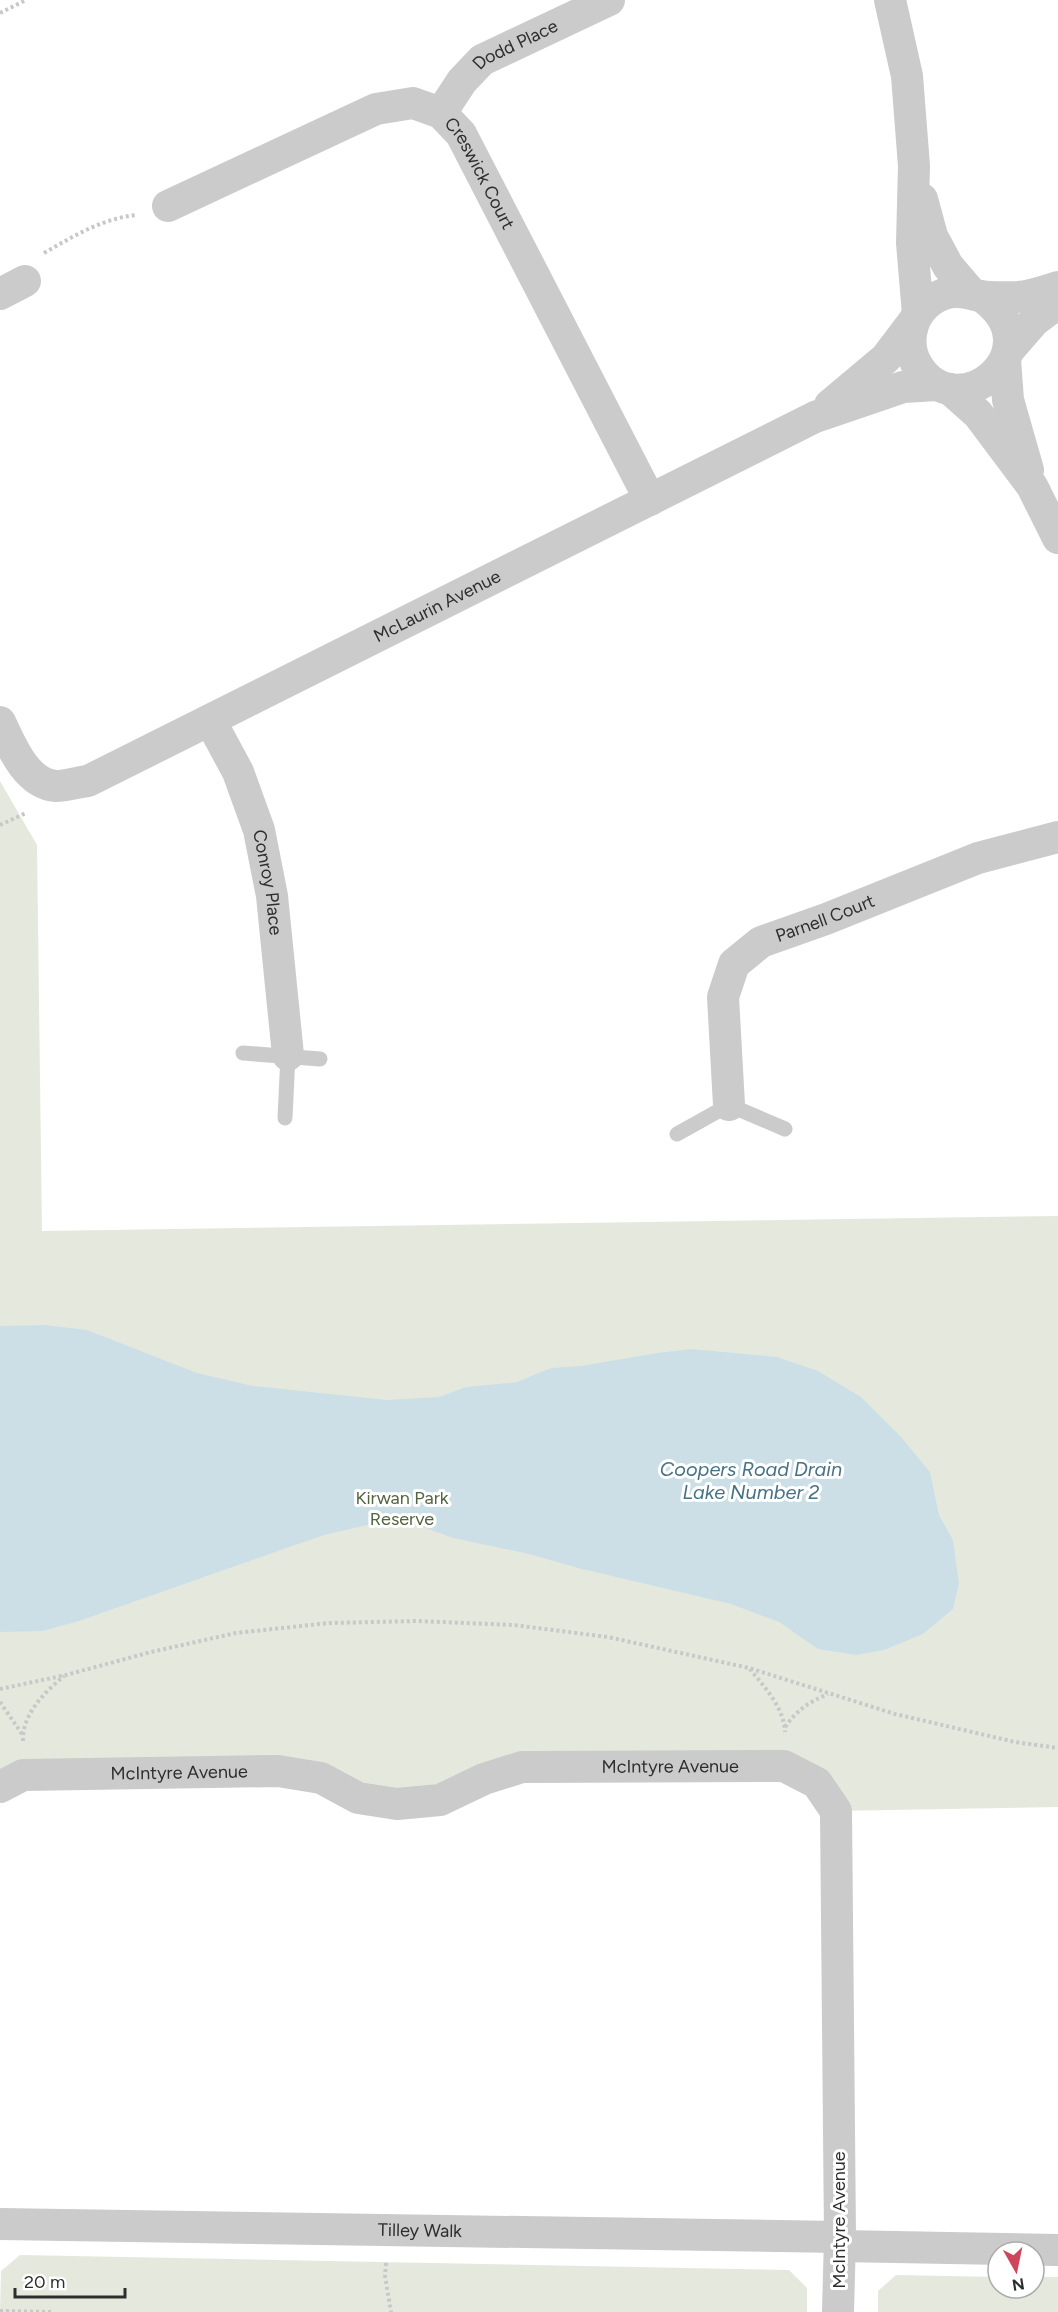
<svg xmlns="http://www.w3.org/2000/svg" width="1058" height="2312" font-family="Figtree,sans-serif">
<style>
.green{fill:#e5e9dd}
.water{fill:#ccdfe7}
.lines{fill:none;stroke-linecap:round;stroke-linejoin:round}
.path{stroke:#c8c8c8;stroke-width:4;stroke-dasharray:3 3;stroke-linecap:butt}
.service{stroke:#cbcbcb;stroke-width:15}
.minor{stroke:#cbcbcb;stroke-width:32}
.labels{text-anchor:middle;stroke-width:6;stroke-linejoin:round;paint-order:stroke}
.street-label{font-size:18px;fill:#2e2e2e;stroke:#fff}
.park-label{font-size:18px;fill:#546441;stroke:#fff}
.water-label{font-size:20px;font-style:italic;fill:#467285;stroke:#fff}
</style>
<rect width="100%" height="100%" fill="#fff"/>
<g class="green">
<path d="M0,781l37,64 5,386 1016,-15v591l-222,4 -19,-28 -295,-16 -82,33 -119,-22 -321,9z"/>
<path d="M20,2255l769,15 18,18v24h-807l1,-41z"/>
<path d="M896,2275l102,2v11h36v-11h24v35h-180v-21z"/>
</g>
<path class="water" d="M45,1325l42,5 110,43 56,13 134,14 52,-3 27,-10 51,-5 34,-14 30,-2 76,-13 35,-4 85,8 41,14 43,26 40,40 29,35 9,43 14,25 6,44 -6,25 -30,25 -39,16 -28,5 -38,-6 -39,-27 -48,-18 -149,-35 -53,-15 -76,-16 -55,-20 -74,17 -245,86 -36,10 -43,1v-306z"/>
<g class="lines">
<g class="path">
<path d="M0,13l26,-13"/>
<path d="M44,253c30,-17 57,-34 92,-38"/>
<path d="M0,825l26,-12"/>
<path d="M750,1669c14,18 34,38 35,63"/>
<path d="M0,1689l66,-14 85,-23 85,-19 93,-10 89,-2 95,4 95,12 141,31 146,46 120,28 43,6"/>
<path d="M0,1702l22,32"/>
<path d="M785,1727c12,-17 24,-25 43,-33"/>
<path d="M23,1741c-1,-27 22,-49 41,-65"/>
<path d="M386,2263l-1,13 6,36"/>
<path d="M0,2311l51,1"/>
</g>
<g class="service">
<path d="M243,1053l77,6"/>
<path d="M285,1118l3,-63"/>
<path d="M677,1134l52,-29 56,24"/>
</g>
<g class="minor">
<path d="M890,0l17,76 7,90 -2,77 6,71"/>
<path id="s1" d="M441,113l21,-32 20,-21 127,-60"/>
<path d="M922,199l10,37 16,30 23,27"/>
<path id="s2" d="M168,206l208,-97 37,-6 28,10 20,21 189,366"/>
<path d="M0,294l25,-13"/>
<path d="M981,296c77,54 -25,135 -64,69 -7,-12 -8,-27 -4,-40 6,-19 26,-34 45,-33 9,0 15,3 23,4 11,2 25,1 37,1 13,-1 27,-6 40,-10"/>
<path d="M1008,351l26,-30 24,-18"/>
<path d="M1005,360l3,40 20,70"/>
<path d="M950,389l28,25 54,72 26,52"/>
<path d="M830,405l56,-47 28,-37"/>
<path id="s3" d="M210,720l28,52 21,58 13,66 16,159"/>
<path id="s4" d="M0,722c11,23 26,62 56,64 10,0 22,-4 32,-5l727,-364 88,-30 34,-2"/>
<path id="s5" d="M729,1105l-6,-108 11,-33 27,-22 65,-23 152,-61 80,-21"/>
<path id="s6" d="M0,1787l23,-12 255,-4 43,7 37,20 39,6 43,-4 44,-21 38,-12 262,-1 33,17 19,28 4,426 -2,75"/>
<path id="s7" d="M0,2224l840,13"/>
<path d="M840,2246l218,4"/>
</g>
</g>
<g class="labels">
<g class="street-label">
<text dy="6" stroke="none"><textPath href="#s1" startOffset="104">Dodd Place</textPath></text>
<text dy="6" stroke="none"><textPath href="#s2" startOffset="369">Creswick Court</textPath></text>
<text dy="6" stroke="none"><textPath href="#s4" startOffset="512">McLaurin Avenue</textPath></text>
<text dy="6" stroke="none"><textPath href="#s3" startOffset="174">Conroy Place</textPath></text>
<text dy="6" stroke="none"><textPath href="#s5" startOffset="246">Parnell Court</textPath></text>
<text dy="6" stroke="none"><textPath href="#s6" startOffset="686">McIntyre Avenue</textPath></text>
<text dy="6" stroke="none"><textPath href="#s6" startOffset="182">McIntyre Avenue</textPath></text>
<text transform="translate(839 2220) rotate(-90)" y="6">McIntyre Avenue</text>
<text dy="6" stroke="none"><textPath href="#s7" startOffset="420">Tilley Walk</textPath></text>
</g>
<g class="park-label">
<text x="402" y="1504">Kirwan Park<tspan x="402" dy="21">Reserve</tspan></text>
</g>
<g class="water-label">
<text x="751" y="1476">Coopers Road Drain<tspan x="751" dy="23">Lake Number 2</tspan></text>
</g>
</g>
<g transform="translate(1016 2270) rotate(171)"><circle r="28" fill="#ffffff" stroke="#ababab" stroke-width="1.5"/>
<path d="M0-4.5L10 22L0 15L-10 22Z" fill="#cf465b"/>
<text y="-9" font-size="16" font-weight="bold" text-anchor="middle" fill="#2e2e2e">N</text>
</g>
<path d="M15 2288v9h110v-9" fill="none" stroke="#2e2e2e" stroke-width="3"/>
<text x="24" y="2288" font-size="18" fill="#2e2e2e" stroke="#ffffff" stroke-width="4.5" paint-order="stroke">20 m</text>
</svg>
